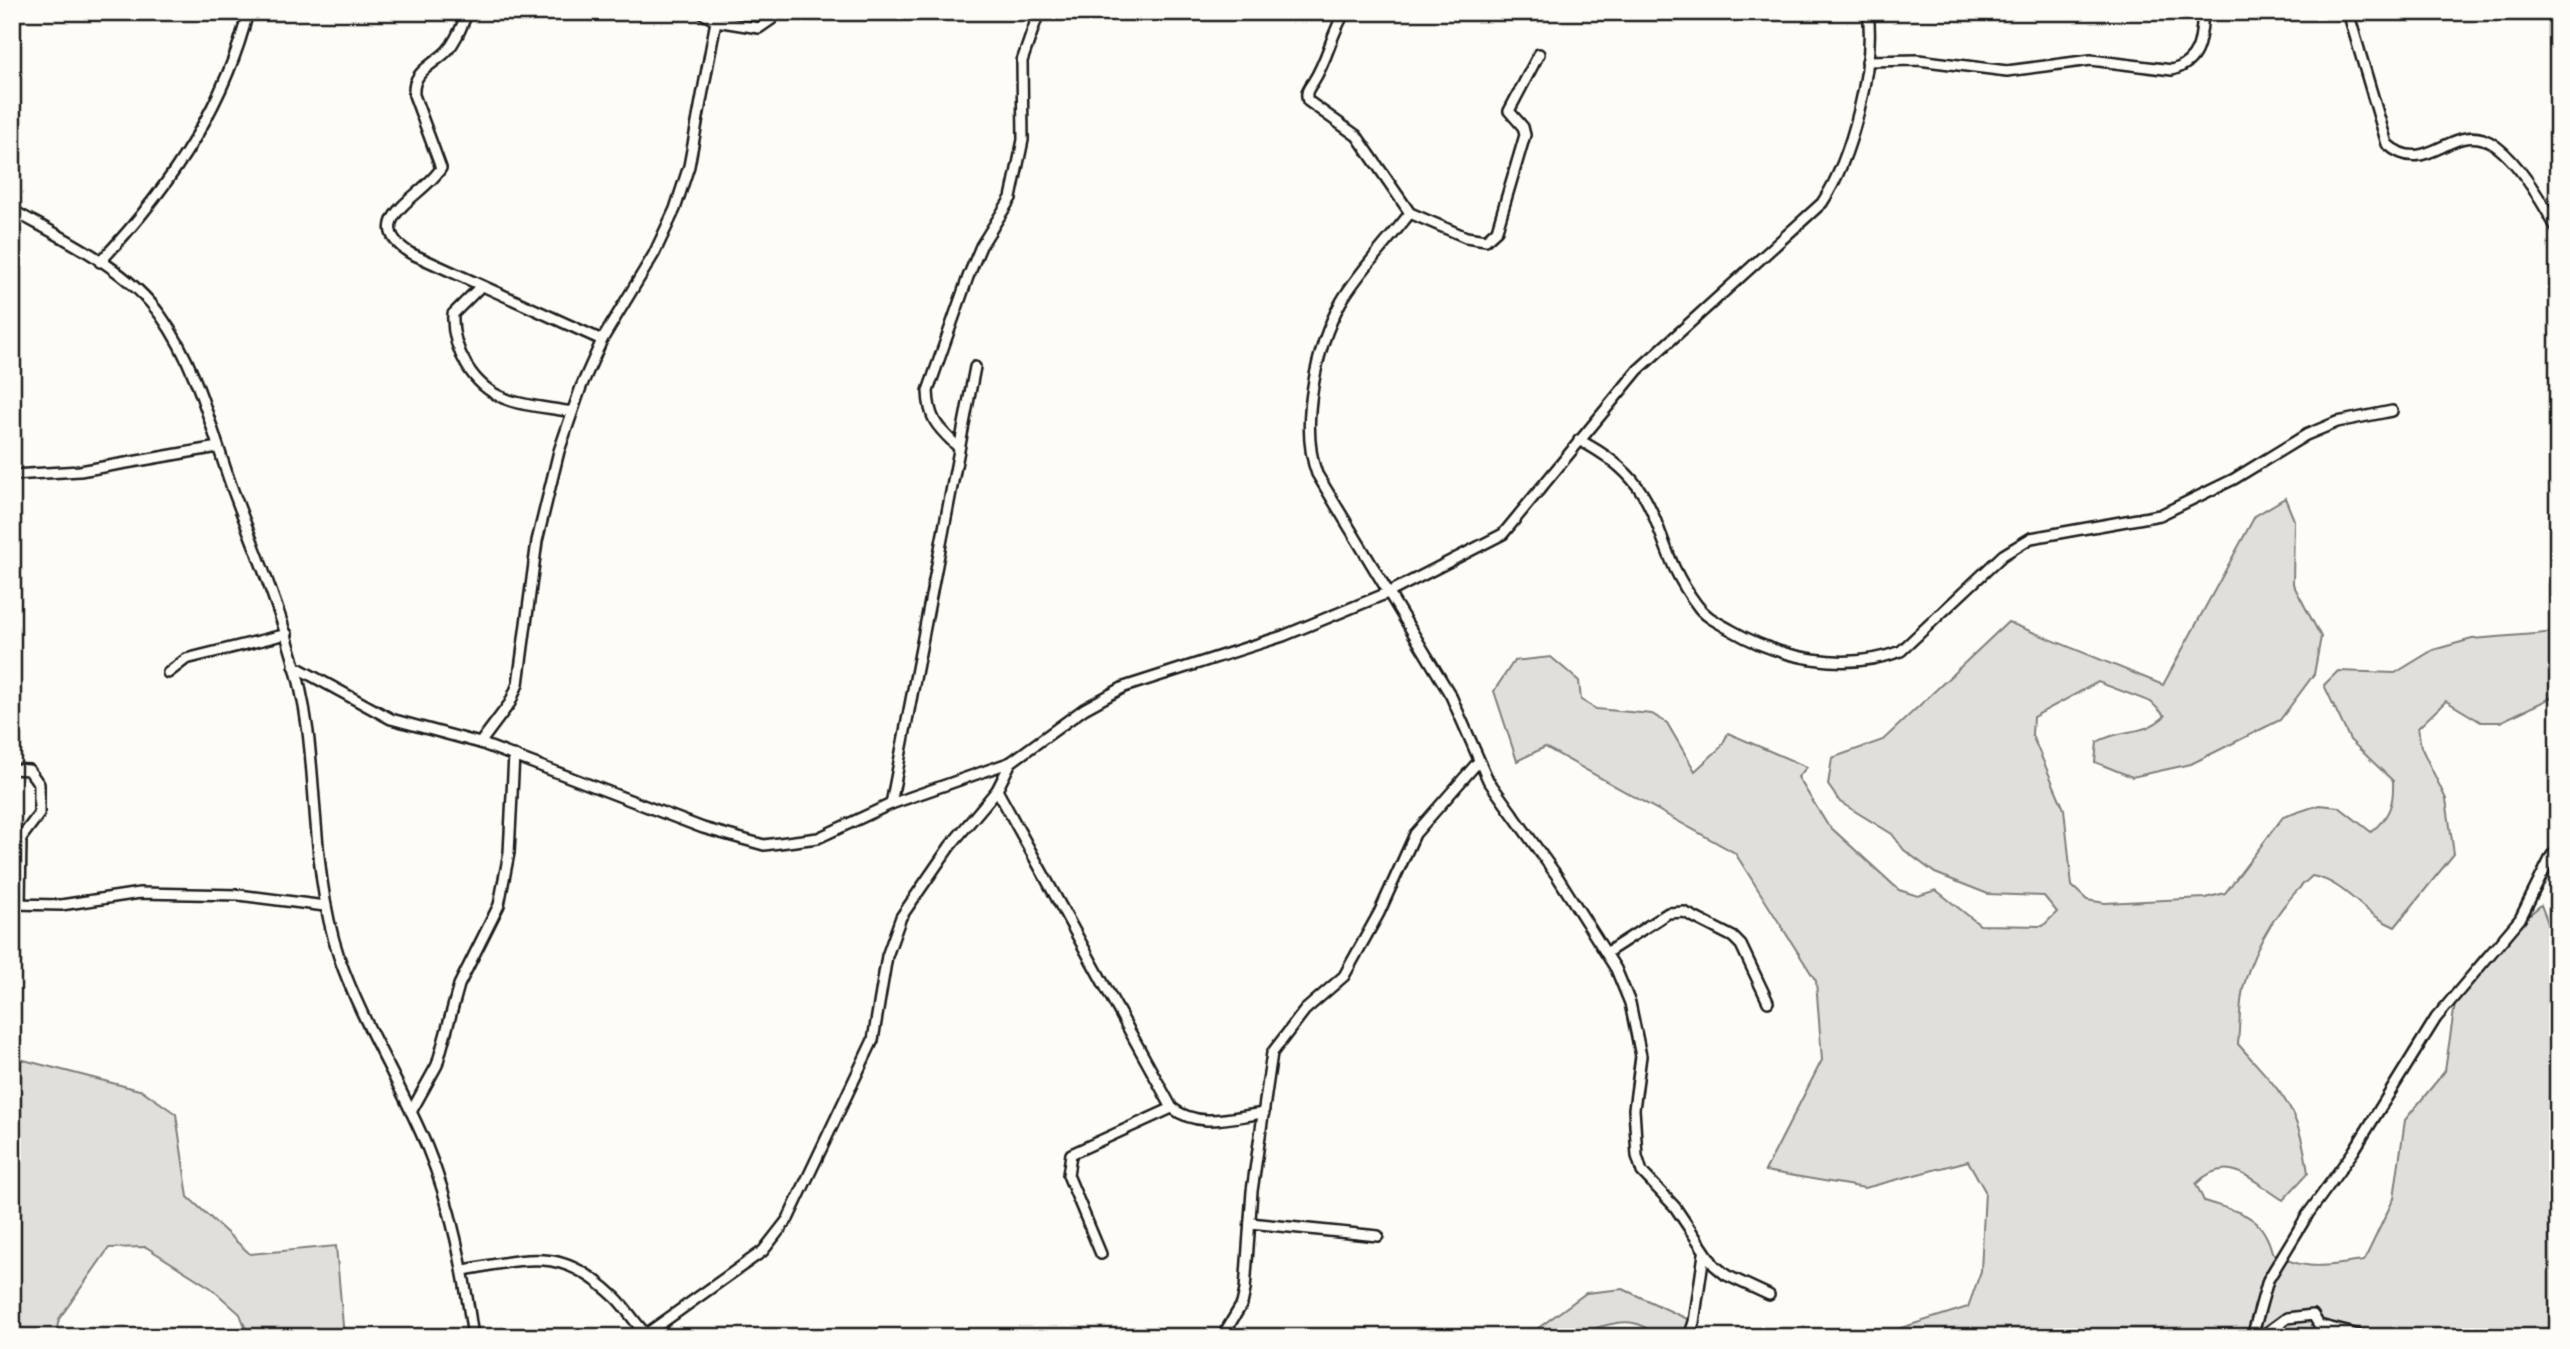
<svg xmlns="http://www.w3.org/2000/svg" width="2570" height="1349" font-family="Mynerve,sans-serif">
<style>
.green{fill:#e0dfdb;stroke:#7e7e7c;stroke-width:2}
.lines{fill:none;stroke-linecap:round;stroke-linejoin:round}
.street-casing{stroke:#1c1c1c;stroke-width:14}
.street{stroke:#fdfcf7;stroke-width:9}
</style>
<rect width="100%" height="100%" fill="#fdfcf7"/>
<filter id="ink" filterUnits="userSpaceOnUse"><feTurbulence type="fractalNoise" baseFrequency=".0143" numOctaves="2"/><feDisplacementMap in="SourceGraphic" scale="14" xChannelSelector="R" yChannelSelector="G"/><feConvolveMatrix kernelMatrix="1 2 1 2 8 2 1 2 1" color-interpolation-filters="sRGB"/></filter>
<g filter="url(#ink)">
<g class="green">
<path d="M2285,498l9,22 -1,64 28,53 -7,37 -34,46 -89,44 -59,13 -37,-15 2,-20c27,-15 45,-5 68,-26l-14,-14 -53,-20 -65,35 -1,18 32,74 8,77 15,14 18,3 100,-5 20,-5 58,-76 36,-12 20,2 32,25c18,-15 23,-27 22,-51l-43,-41 -26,-55 14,-14 57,2 38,-23 39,-11 86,-7 -1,63 -57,27h-19l-35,-21 -28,27 3,19 25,52 8,55 -59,73c-33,-13 -49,-45 -83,-51 -31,27 -57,68 -68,109 -5,18 -4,40 -6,59 43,49 61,61 70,129l-25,27c-32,-20 -55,-48 -87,-16l8,17c35,12 58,12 68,51 33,21 55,13 92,9l30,-63 11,-78 40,-49 13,-87 24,-30 59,-49 17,44v388h-686l96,-30 13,-36 4,-80 -17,-30 -103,27 -100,-17 57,-111 -6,-79 -81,-128 -190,-106 -28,14 -23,-70 20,-30 37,-4 28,24 2,19 15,9 56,5 15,9 28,48 26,-24 7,-14 79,34 -9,10 29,47 72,66 19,6 18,-6 44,35 63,1 14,-14 -13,-16 -56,-2 -53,-21 -31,-23 -12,-16 -52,-32 -12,-17 4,-27 51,-18 125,-118 155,63 92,-169z"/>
<path d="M12,1057l131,34 33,23 12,83 62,57 86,-8 8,91h-95l-9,-23 -29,-26 -65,-41 -37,1 -50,71 -4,18h-43z"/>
<path d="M1623,1289l71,33 -5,15h-34c-21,-29 -58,-7 -86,-1 -13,3 -30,1 -43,1l60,-44z"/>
</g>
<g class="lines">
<defs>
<g id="street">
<path d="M700,12l16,9 43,7 13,-9 2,-7"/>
<path d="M1345,12c-14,22 -17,47 -32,70 -5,7 -8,11 -5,19l49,35 53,77 56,24 20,3 11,-10 28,-95 -2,-8 -14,-16 30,-57"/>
<path d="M2348,12l39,132c37,33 61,-16 96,-5 29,10 61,66 75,92"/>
<path d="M466,16c-5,12 -10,25 -19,35 -15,15 -35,20 -33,44l27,73c-17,29 -83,52 -31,85l192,87"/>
<path d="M1867,61l51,-1 89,11 84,-11 81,10c29,-8 29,-32 31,-58"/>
<path d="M12,210c52,29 114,57 149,106 36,50 50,112 70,169 30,82 66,159 77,247 9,75 7,153 31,225 23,66 61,125 88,190 25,60 37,125 46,190"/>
<path d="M1410,213c-22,29 -51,58 -69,89 -25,45 -42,124 -24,172l134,222 37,84 69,96 59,93 14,34 11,53 -7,53 3,47 5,16 33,35 39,58 12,10 43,20"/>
<path d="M100,262c67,-71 124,-153 148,-250"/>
<path d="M480,287l-27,27c-1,18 5,37 14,52 25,41 62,38 105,46"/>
<path d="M1579,440c93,48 66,97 118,165 8,12 22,18 34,25 50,29 115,42 170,21l102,-96 28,-17 129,-23 74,-36 72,-44 31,-13 55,-11"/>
<path d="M959,448c-20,-20 -30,-26 -31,-57l40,-114 13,-31 30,-48 12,-58 -1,-79 17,-49"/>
<path d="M12,475l68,-4 138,-24"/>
<path d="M294,666l97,53 89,24 223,85 61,17 54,-7 73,-34 120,-42 73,-53 40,-22 159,-51 107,-44 113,-58 135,-164 184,-167c30,-45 53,-137 46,-191"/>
<path d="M168,673l18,-14 101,-25"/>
<path d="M480,743l30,-40 8,-19 19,-143 22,-90 22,-64 21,-47 52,-86 21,-45 14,-43 27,-145"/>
<path d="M1011,762l-14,28 175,318c27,21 60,9 92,5"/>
<path d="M12,769l17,1 10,14v30l-18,24 -1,66"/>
<path d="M891,804l84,-437"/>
<path d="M12,904l49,1 79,-12 99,2 86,11"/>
<path d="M1606,953l62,-40 16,-1 49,25 8,8 27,57"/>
<path d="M411,1112l26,-47 22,-80 40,-80 10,-52 5,-98"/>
<path d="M1250,1223l128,13"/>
<path d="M1101,1254l-33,-79 3,-21 101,-46"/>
<path d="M464,1270c67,-12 98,-24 152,28 12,12 20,27 32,38"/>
<path d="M642,1337l121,-86 25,-32 85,-179 14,-84 14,-39 49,-71 47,-56"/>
<path d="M1222,1337l20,-33 3,-14 7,-99 20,-138 33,-43 39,-34 35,-63 36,-79 63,-72"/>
<path d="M1689,1337l5,-15 10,-68"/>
<path d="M2252,1337l16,-57 40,-66 45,-62 83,-134 84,-99 32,-64 6,-4"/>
<path d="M2261,1337l26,-19 26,-3 6,10 48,12"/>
</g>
</defs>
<use href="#street" class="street-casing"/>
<use href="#street" class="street"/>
</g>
</g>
<rect width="2570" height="1349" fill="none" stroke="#fdfcf7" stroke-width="42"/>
<rect x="21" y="21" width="2528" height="1307" fill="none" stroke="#1c1c1c" stroke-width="2.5" filter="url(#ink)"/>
</svg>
